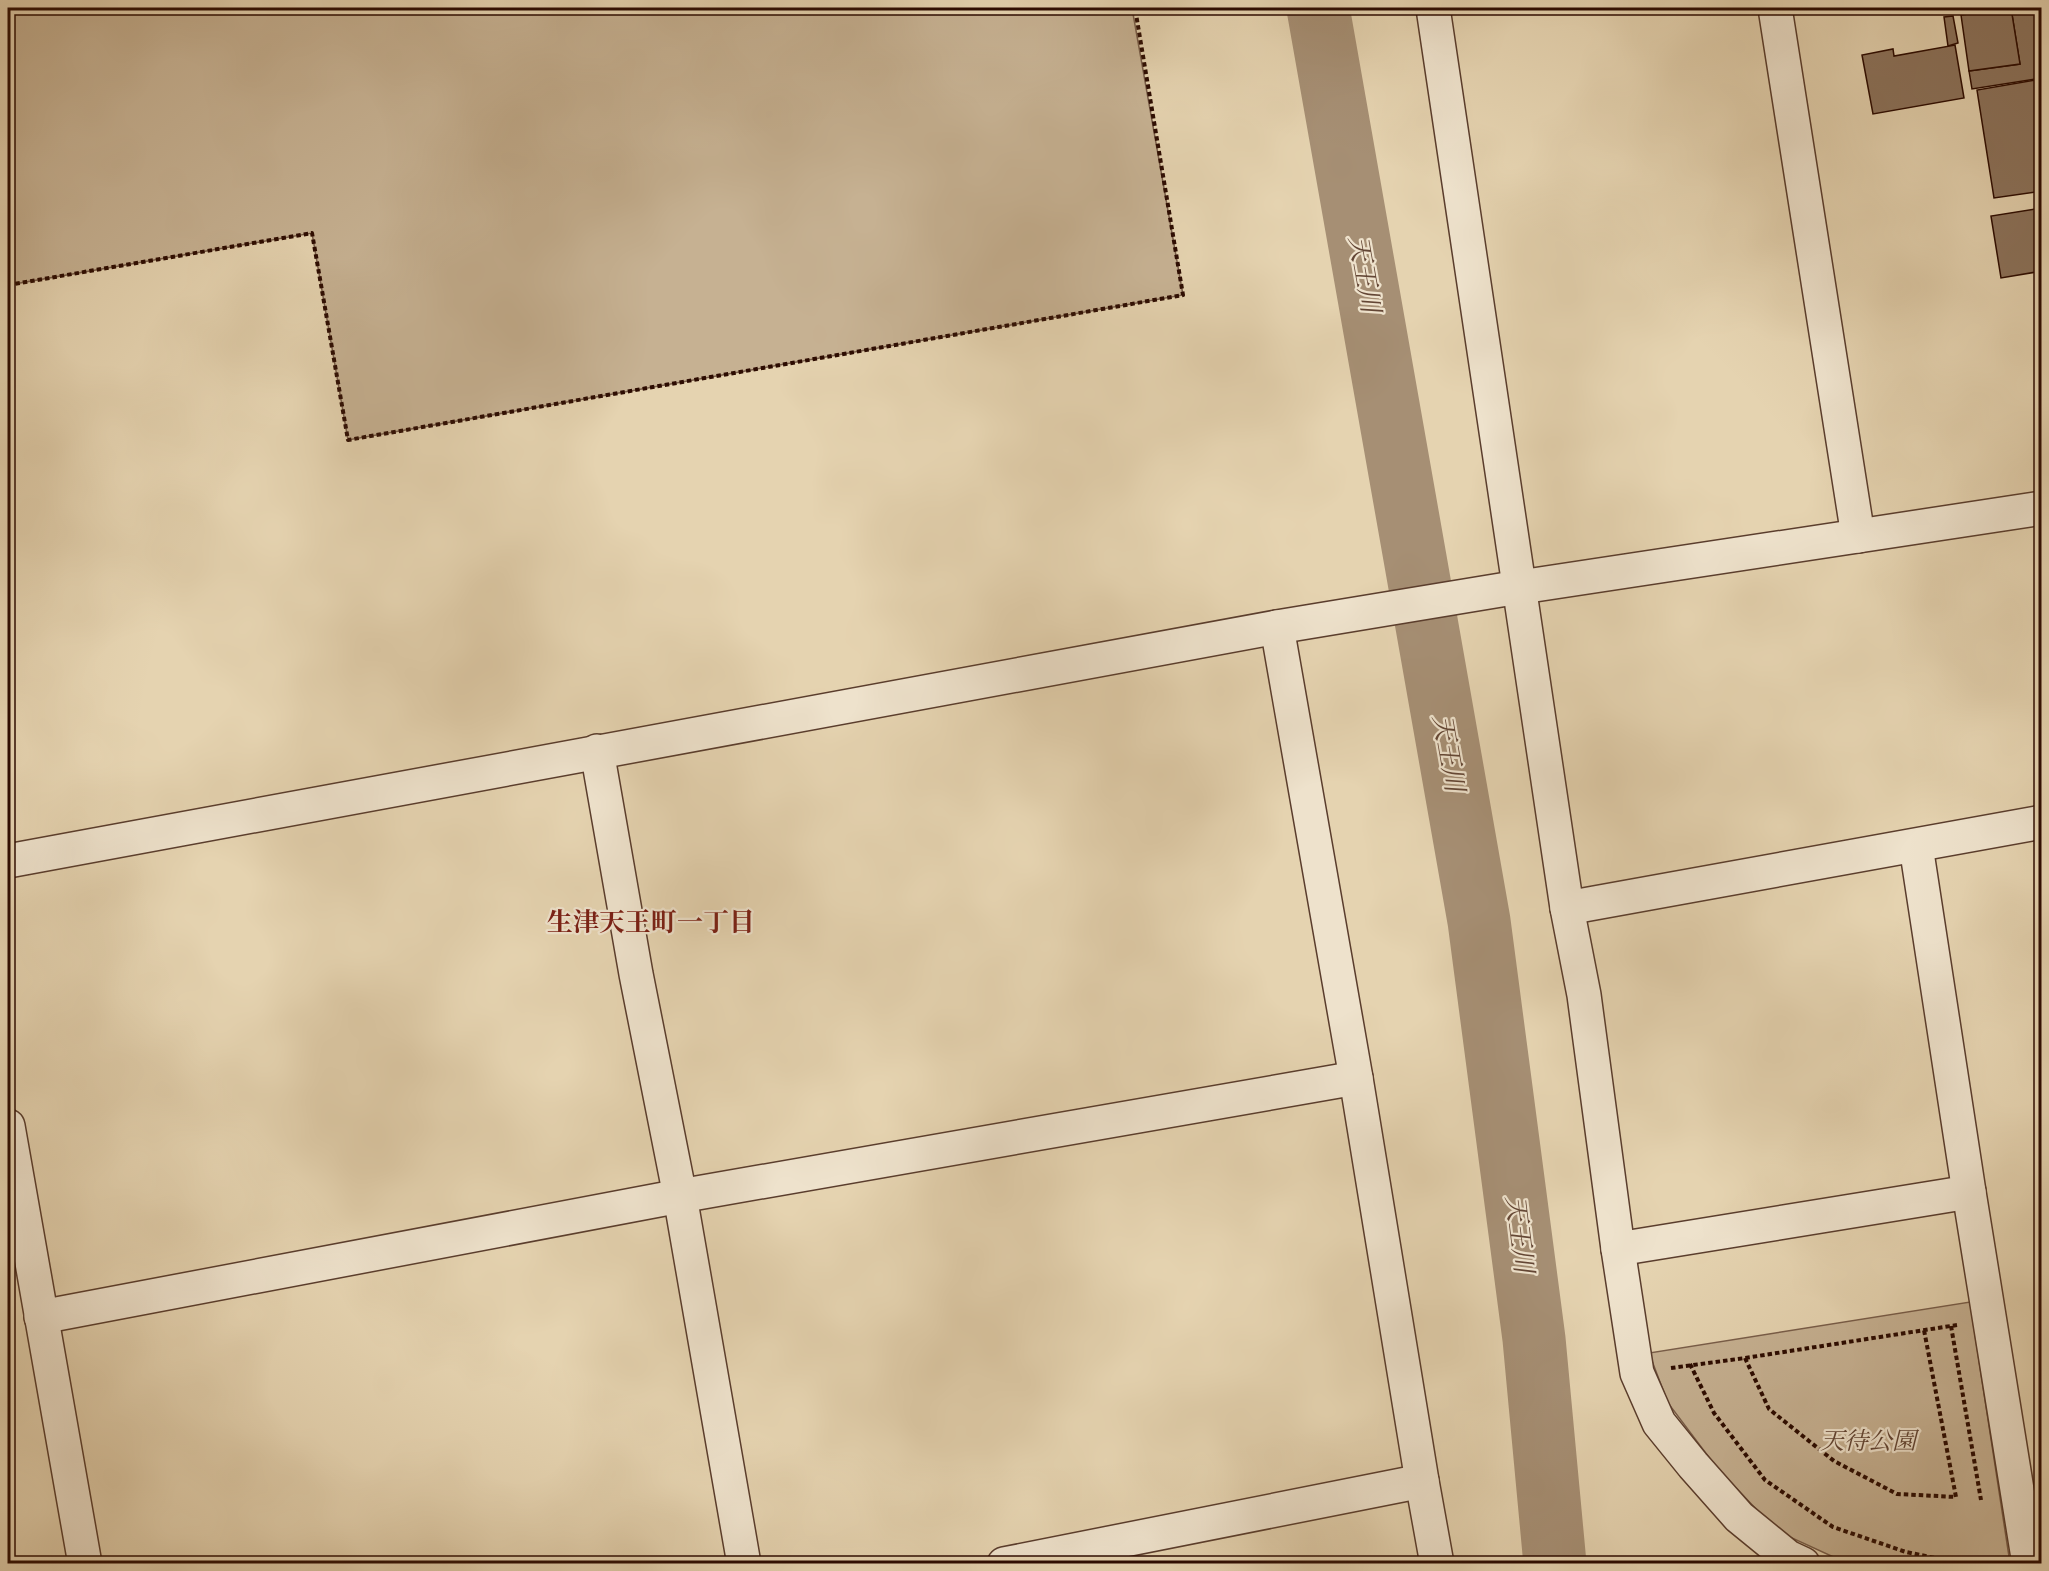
<svg xmlns="http://www.w3.org/2000/svg" width="2049" height="1571" font-family="'Libre Bodoni','Noto Serif JP',serif">
<style>
.green{fill:#c6b192;stroke:#795e4a;stroke-width:1.5}
.lines{fill:none;stroke-linecap:round;stroke-linejoin:round}
.river{stroke:#a68f74;stroke-width:63}
.building{fill:#8c735c;stroke:#2c0b01;stroke-width:1.5}
.minor-casing{stroke:#5a3d2d;stroke-width:36}
.tertiary-casing{stroke:#5a3d2d;stroke-width:36}
.path{stroke:#2c0b01;stroke-width:4;stroke-dasharray:4.5 3;stroke-linecap:butt}
.minor{stroke:#eee2cc;stroke-width:33}
.tertiary{stroke:#eee2cc;stroke-width:33}
.labels{text-anchor:middle;stroke-width:4.5;stroke-linejoin:round;paint-order:stroke}
.park-label{font-size:24px;font-style:italic;fill:#624534;stroke:#eee2cc}
.water-label{font-size:26px;font-style:italic;fill:#634635;stroke:#eee2cc}
.neighbourhood-label{font-size:26px;font-weight:bold;fill:#7a1f14;stroke:#eee2cc}
</style>
<rect width="100%" height="100%" fill="#e5d3b0"/>
<filter id="stains"><feTurbulence type="fractalNoise" baseFrequency=".00333" numOctaves="4"/><feColorMatrix values="0 0 0 0 .2 0 0 0 0 .09 0 0 0 0 .02 0 0 0 .5 -.17"/></filter>
<radialGradient id="worn" r=".72"><stop offset=".6" stop-color="#630" stop-opacity="0"/><stop offset="1" stop-color="#630" stop-opacity=".3"/></radialGradient>
<g class="green">
<path d="M8,8h1124l51,287 -835,145 -36,-207 -304,52z"/>
<path d="M1970,1302l40,261h-157l-13,-3 -63,-29 -60,-63 -49,-65 -19,-50z"/>
</g>
<g class="lines">
<path class="river" d="M1318,8l161,913 55,418 21,225"/>
</g>
<g class="building">
<path d="M2011,8h31v70l-70,11 -3,-18 51,-7z"/>
<path d="M2011,8l9,56 -51,7 -8,-56z"/>
<path d="M1953,16l5,27 -10,3 -4,-29z"/>
<path d="M1955,45l9,53 -91,16 -11,-59 31,-6 1,7z"/>
<path d="M2042,79v112l-48,7 -17,-108z"/>
<path d="M2042,208v63l-41,7 -10,-62z"/>
</g>
<g class="lines">
<defs>
<g id="minor">
<path d="M1433,8l134,900 17,87 34,254 19,124 22,50 34,42 46,52 49,40 15,7"/>
<path d="M1858,536l184,-28"/>
<path d="M1277,627l79,451 66,403 15,83"/>
<path d="M597,751l39,223 44,222 64,368"/>
<path d="M1916,846l53,346 60,372"/>
<path d="M1567,908l475,-86"/>
<path d="M1618,1249l351,-57"/>
<path d="M41,1317l639,-121 676,-118"/>
<path d="M1004,1564l418,-83"/>
</g>
<g id="tertiary">
<path d="M8,861l1269,-234 224,-37 357,-54 -83,-528"/>
<path d="M8,1126l77,438"/>
</g>
</defs>
<use href="#minor" class="minor-casing"/>
<use href="#tertiary" class="tertiary-casing"/>
<g class="path">
<path d="M8,285l304,-52 36,207 835,-145 -48,-287"/>
<path d="M1951,1326l30,174"/>
<path d="M1745,1358l24,51 65,52 63,33 59,3 -32,-167"/>
<path d="M1690,1364l24,49 51,67 68,47 73,25 58,12"/>
<path d="M1671,1368l74,-10 212,-33"/>
</g>
<use href="#minor" class="minor"/>
<use href="#tertiary" class="tertiary"/>
</g>
<g class="labels">
<g class="park-label">
<text x="1868" y="1449">天待公園</text>
</g>
<g class="water-label">
<text transform="translate(1365 274) rotate(80)" y="9">天王川</text>
<text transform="translate(1449 753) rotate(80)" y="9">天王川</text>
<text transform="translate(1520 1234) rotate(83)" y="9">天王川</text>
</g>
<g class="neighbourhood-label">
<text x="651" y="931">生津天王町一丁目</text>
</g>
</g>
<rect width="2049" height="1571" fill="none" stroke="#e5d3b0" stroke-width="30"/>
<rect x="9" y="9" width="2031" height="1553" fill="none" stroke="#2c0b01" stroke-width="3"/>
<rect x="15" y="15" width="2019" height="1541" fill="none" stroke="#2c0b01" stroke-width="1.5"/>
<rect width="100%" height="100%" filter="url(#stains)"/>
<rect width="100%" height="100%" fill="url(#worn)"/>
</svg>
